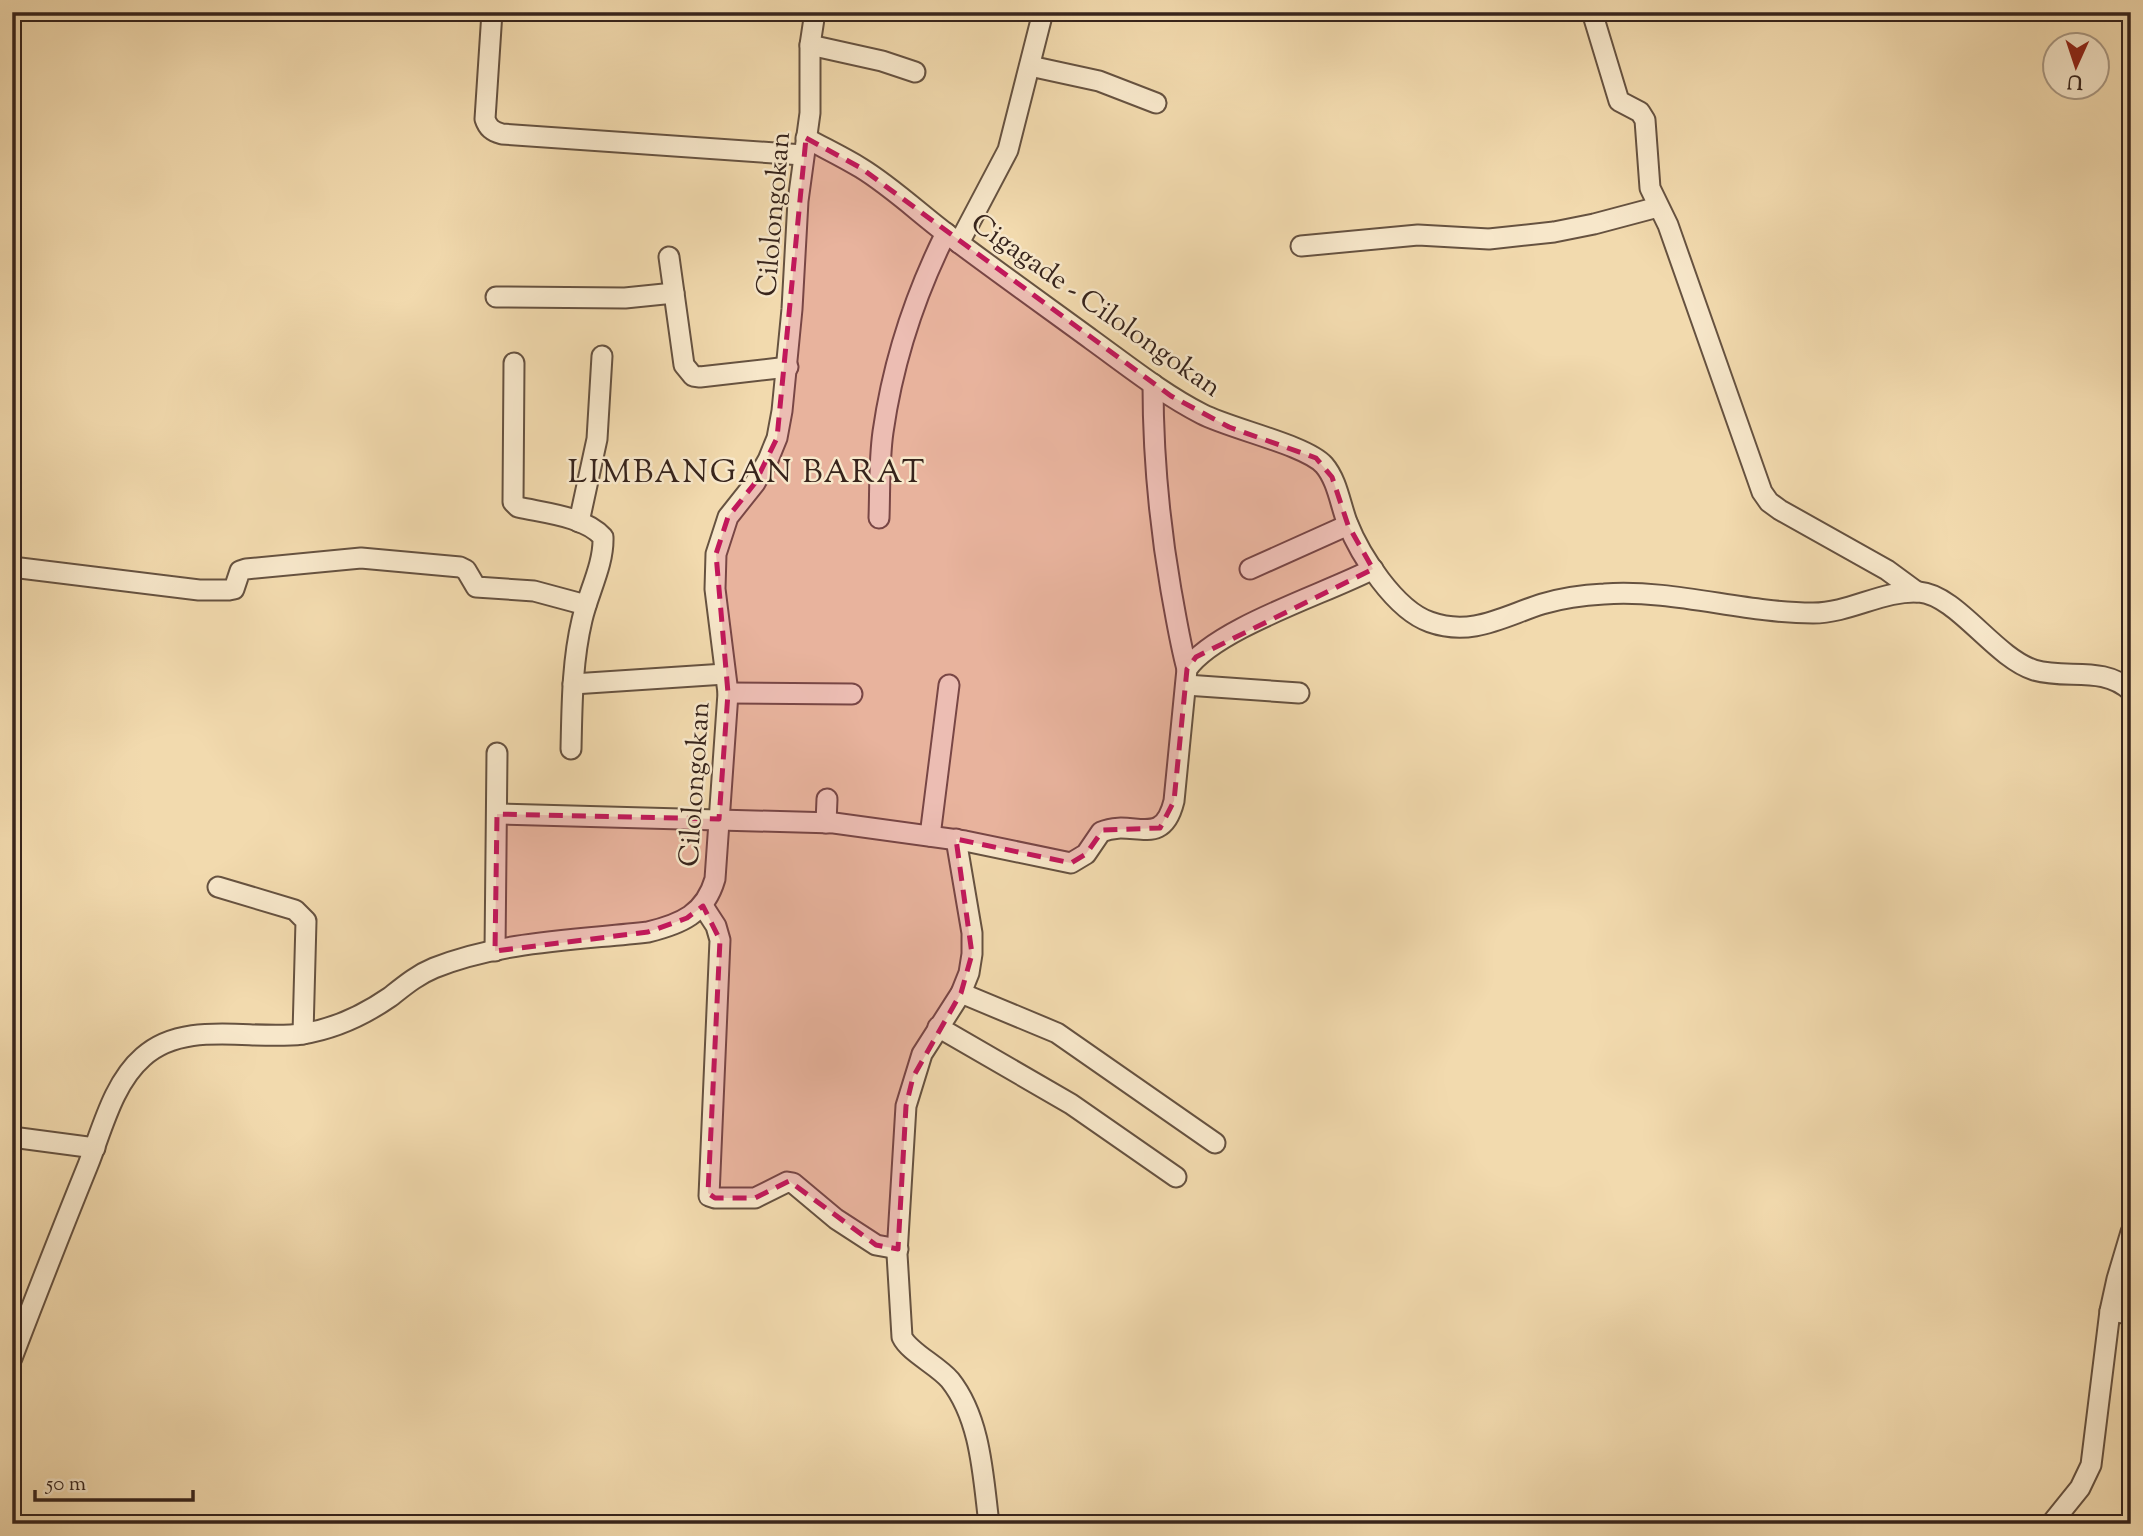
<svg xmlns="http://www.w3.org/2000/svg" width="2143" height="1536" font-family="'Sorts Mill Goudy',serif">
<style>
.lines{fill:none;stroke-linecap:round;stroke-linejoin:round}
.street-casing{stroke:#665240;stroke-width:23}
.street{stroke:#f7e7ca;stroke-width:19}
.marked{fill:#c2185b;fill-opacity:0.2;stroke:#c2185b;stroke-width:5;stroke-dasharray:14 9;stroke-linejoin:round}
.labels{text-anchor:middle;stroke-width:5;stroke-linejoin:round;paint-order:stroke}
.street-label{font-size:28px;fill:#37241c;stroke:#f7e7ca}
.quarter-label{font-size:32px;letter-spacing:2px;fill:#37241c;stroke:#f7e7ca}
</style>
<rect width="100%" height="100%" fill="#f2daae"/>
<filter id="stains"><feTurbulence type="fractalNoise" baseFrequency=".00286" numOctaves="4"/><feColorMatrix values="0 0 0 0 .2 0 0 0 0 .09 0 0 0 0 .02 0 0 0 .5 -.17"/></filter>
<radialGradient id="worn" r=".72"><stop offset=".6" stop-color="#630" stop-opacity="0"/><stop offset="1" stop-color="#630" stop-opacity=".3"/></radialGradient>
<g class="lines">
<defs>
<g id="street">
<path d="M492,12l-7,107c3,9 7,12 17,15l301,21"/>
<path d="M1592,12l27,89 21,11 5,8 5,68 18,37 94,267 7,10 11,8 107,60 30,22"/>
<path d="M810,45l72,16 33,11"/>
<path d="M1030,66l69,15 57,22"/>
<path d="M806,138c18,10 37,19 55,30 31,19 58,45 86,66 48,36 97,71 145,106 36,26 71,54 110,74 29,15 104,31 122,51 13,15 16,38 23,57 13,33 48,88 83,100 42,15 74,-6 112,-18 20,-6 41,-9 62,-10 70,-5 139,19 209,19 37,0 70,-23 106,-21 38,3 75,65 115,78 33,10 69,-5 97,21"/>
<path d="M959,243l49,-93 35,-138"/>
<path d="M1301,246l117,-11 71,4 65,-7 40,-8 64,-17"/>
<path d="M669,257l15,108 9,11 7,1 88,-10"/>
<path d="M496,297l129,1 49,-5"/>
<path d="M514,363l-1,139 5,5c26,6 66,9 85,30 1,28 -15,56 -21,83 -10,42 -10,86 -11,129"/>
<path d="M1153,384c0,70 6,137 18,206 5,27 9,53 16,79"/>
<path d="M879,518c1,-28 0,-58 4,-86 10,-70 31,-135 63,-199"/>
<path d="M579,522l18,-83 5,-83"/>
<path d="M12,567l187,23h30l5,-1 6,-18 6,-2 115,-11 99,9 6,3 10,17 58,4 52,14"/>
<path d="M1250,569l98,-44"/>
<path d="M573,684l152,-10"/>
<path d="M1186,685l113,8"/>
<path d="M728,693l124,1"/>
<path d="M497,814l337,9 131,18 106,22 15,-9 15,-22c32,-14 61,18 73,-31l13,-132c29,-41 138,-75 186,-100"/>
<path d="M826,823l1,-24"/>
<path d="M930,836l19,-151"/>
<path d="M956,839l16,94v21l-3,19 -8,20 -39,61 -16,52 -9,148 5,83c7,15 35,28 48,43 31,39 33,96 39,144"/>
<path d="M218,887l77,23 11,11 -3,113"/>
<path d="M703,906l13,20 4,14 -11,256 6,2h40l32,-16 6,1 43,36 40,26 22,4"/>
<path d="M495,951l2,-198"/>
<path d="M961,993l96,40 158,110"/>
<path d="M938,1027l133,77 105,73"/>
<path d="M12,1137l83,11"/>
<path d="M2110,1311l21,3"/>
<path d="M12,1358c25,-65 50,-129 76,-193 14,-35 25,-82 55,-108 42,-38 109,-16 159,-23 32,-5 62,-19 88,-37 14,-11 27,-22 44,-29 67,-27 144,-28 214,-36 33,-8 57,-18 67,-53l13,-186 -13,-104 1,-35 12,-37 27,-34 13,-23 9,-22 5,-27 10,-102 6,-108 12,-88v-68l5,-33"/>
<path d="M2051,1524l29,-36 11,-23 19,-154 7,-32 14,-47"/>
</g>
</defs>
<use href="#street" class="street-casing"/>
<use href="#street" class="street"/>
</g>
<path class="marked" d="M806,138l55,30 310,228 58,31 87,31 16,19 16,48 25,44 -177,88 -9,12 -13,132 -14,27 -57,2 -17,24 -15,9 -115,-24 16,115 -11,39 -48,84 -7,29 -8,143 -22,-4 -87,-64 -34,17h-40l-7,-5 12,-253 -17,-34 -16,12 -39,14 -153,19 2,-137 222,5 9,-126 -12,-139 12,-37 27,-34 22,-45z"/>
<g class="labels">
<g class="street-label">
<text transform="translate(772 214) rotate(-85)" y="10">Cilolongokan</text>
<text transform="translate(1097 304) rotate(35)" y="10">Cigagade - Cilolongokan</text>
<text transform="translate(693 784) rotate(-86)" y="10">Cilolongokan</text>
</g>
<g class="quarter-label">
<text x="747" y="482">LIMBANGAN BARAT</text>
</g>
</g>
<rect width="2143" height="1536" fill="none" stroke="#f2daae" stroke-width="42"/>
<rect x="14" y="14" width="2115" height="1508" fill="none" stroke="#37241c" stroke-width="3.5"/>
<rect x="21" y="21" width="2101" height="1494" fill="none" stroke="#37241c" stroke-width="2"/>
<g transform="translate(2076 66) rotate(183)"><circle r="33" fill="#f7e7ca" stroke="#aa9984" stroke-width="2"/>
<path d="M0-5L12 26L0 18L-12 26Z" fill="#8f2418"/>
<text y="-10" font-size="19" font-weight="bold" text-anchor="middle" fill="#37241c">U</text>
</g>
<path d="M35 1490v10h158v-10" fill="none" stroke="#37241c" stroke-width="3.5"/>
<text x="46" y="1490" font-size="21" fill="#37241c" stroke="#f7e7ca" stroke-width="5" paint-order="stroke">50 m</text>
<rect width="100%" height="100%" filter="url(#stains)"/>
<rect width="100%" height="100%" fill="url(#worn)"/>
</svg>
